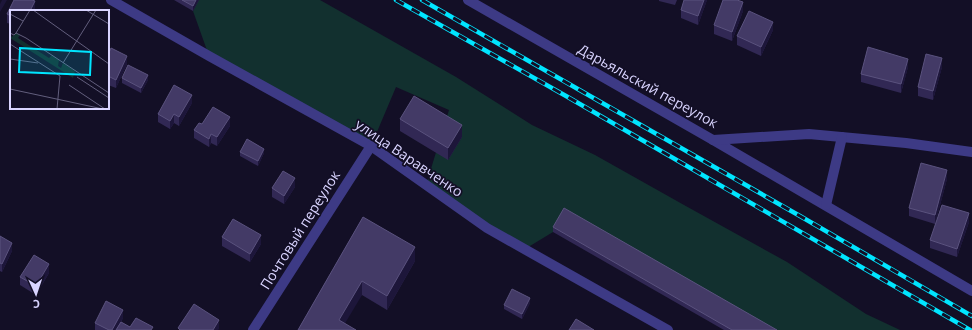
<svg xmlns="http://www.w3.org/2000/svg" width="972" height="330" font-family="'Open Sans',sans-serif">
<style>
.green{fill:#12302f}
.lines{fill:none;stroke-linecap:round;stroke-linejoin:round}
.minor{stroke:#3d3a85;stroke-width:10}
.rail-casing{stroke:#00e5ff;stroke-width:4.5}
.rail{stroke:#130f26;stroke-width:3;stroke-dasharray:9;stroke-linecap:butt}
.wall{fill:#312854}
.shaded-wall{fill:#1d163a}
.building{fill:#433a66;stroke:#5a527e}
.labels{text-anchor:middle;stroke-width:3.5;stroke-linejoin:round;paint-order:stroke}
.street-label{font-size:14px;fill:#d9d4ff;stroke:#130f26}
.inset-road{fill:none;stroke:#625e7d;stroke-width:1}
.view{fill:#00e5ff;fill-opacity:0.15;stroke:#00e5ff;stroke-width:2}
.inset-edge{fill:none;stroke:#d9d4ff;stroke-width:2}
</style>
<rect width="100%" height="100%" fill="#130f26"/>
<path class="green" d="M198,0h122l136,77 76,48 63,30 89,50 103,57 79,52 34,16h-131l-205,-117 -11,19 -28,17 -99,-64 23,-75 -53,-23 -25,59 -162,-90 -16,-45z"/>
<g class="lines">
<g class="minor">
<path d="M111,0l98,56 162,90 116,82 181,102"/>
<path d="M468,0l245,140 259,151"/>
<path d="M713,140l96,-6 97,9 66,9"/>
<path d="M826,205l16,-68"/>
<path d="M253,330l118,-184"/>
</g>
<defs>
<g id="rail">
<path d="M396,0l170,96 404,234"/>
<path d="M422,0l378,216 172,100"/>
</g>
</defs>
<use href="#rail" class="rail-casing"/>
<use href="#rail" class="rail"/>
</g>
<g class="wall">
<path d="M14,0h18l3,1v9l-1,1h-23v13l-4,-1v-9z"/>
<path d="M174,0h25l-6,11z"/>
<path d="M659,0h18l-2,5 -16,-4z"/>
<path d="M707,0l-9,25 -17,-7v-8z"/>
<path d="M743,11l-11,30 -18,-7v-9z"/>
<path d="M773,30l-12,26 -24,-11v-9z"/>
<path d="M108,55l19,9 -11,24 -8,-3z"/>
<path d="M908,67l-7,26 -40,-11v-8z"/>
<path d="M942,67l-9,33 -15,-4v-9z"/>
<path d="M122,78l26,2 -7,13 -19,-10z"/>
<path d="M192,103l-13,23 -5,-3 -4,6 -12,-7v-8z"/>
<path d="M400,119l62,18 -14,23 -48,-29z"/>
<path d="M202,124l28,2 -13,20 -6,-3 -2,4 -15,-9v-8z"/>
<path d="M240,152l24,1 -6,13 -18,-10z"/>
<path d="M947,179l-12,45 -26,-8v-8z"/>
<path d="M295,187l-11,17 -12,-7v-9z"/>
<path d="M363,217l52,44 -28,49 -25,-15 -64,35z"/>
<path d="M969,222l-12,35 -27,-9v-8z"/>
<path d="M553,227l224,103h-53l-171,-98z"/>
<path d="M0,236l12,15 -10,21 -2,-1z"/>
<path d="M222,237l39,7 -11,18 -28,-16z"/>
<path d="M49,273l-13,22 -16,-10v-8z"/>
<path d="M530,303l-8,16 -18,-10v-4z"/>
<path d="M123,318l-2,4 9,5 23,3h-58v-7z"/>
</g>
<g class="shaded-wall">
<path d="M2,0h5l-7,12v-8z"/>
<path d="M196,0h3l-6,11v-5z"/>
<path d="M704,0h3l-9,25v-9z"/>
<path d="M35,1v9l-1,1h-4z"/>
<path d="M743,2v9l-11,30v-9z"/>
<path d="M773,22v8l-12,26v-9z"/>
<path d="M127,56v8l-11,24v-8z"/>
<path d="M942,58v9l-9,33v-9z"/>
<path d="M908,59v8l-7,26v-9z"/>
<path d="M148,75v5l-7,13v-5z"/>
<path d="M192,95v8l-13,23v-9z"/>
<path d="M174,114v9l-4,6v-8z"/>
<path d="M230,117v9l-13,20v-9z"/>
<path d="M462,125v12l-14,23v-12z"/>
<path d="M211,134v9l-2,4v-8z"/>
<path d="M264,149v4l-6,13v-5z"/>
<path d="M947,170v9l-12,45v-9z"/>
<path d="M295,178v9l-11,17v-8z"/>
<path d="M969,213v9l-12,35v-8z"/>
<path d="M261,235v9l-11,18v-8z"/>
<path d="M12,243v8l-10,21v-8z"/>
<path d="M415,247v14l-28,49v-14z"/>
<path d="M49,264v9l-13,22v-9z"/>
<path d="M362,281v14l-21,35 -2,-10z"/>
<path d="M530,298v5l-8,16v-5z"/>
<path d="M123,310v8l-7,12h-4z"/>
<path d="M219,320v9l-1,1h-5z"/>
</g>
<g class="building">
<path d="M14,0h18l3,1 -5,10h-19v5l-4,-2z"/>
<path d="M182,0h14l-3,6z"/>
<path d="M684,0h20l-6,16 -17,-6z"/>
<path d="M723,0h14l6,2 -11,30 -18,-7z"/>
<path d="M749,11l24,11 -12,25 -24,-11z"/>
<path d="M868,47l40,12 -7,25 -40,-10z"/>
<path d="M111,48l16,8 -11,24 -8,-4v-21z"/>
<path d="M926,54l16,4 -9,33 -15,-4z"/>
<path d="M128,65l20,10 -7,13 -19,-10z"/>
<path d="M174,85l18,10 -13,22 -5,-3 -4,7 -12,-7z"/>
<path d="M414,96l48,29 -14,23 -48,-29z"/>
<path d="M213,107l17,10 -13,20 -6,-3 -2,5 -15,-9 5,-7 3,1z"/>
<path d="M247,139l17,10 -6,12 -18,-9z"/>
<path d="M921,163l26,7 -12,45 -26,-7z"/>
<path d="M283,171l12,7 -11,18 -12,-8z"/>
<path d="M942,205l27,8 -12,36 -27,-9z"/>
<path d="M564,208l213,122h-45l-179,-103z"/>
<path d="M363,217l52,30 -28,49 -25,-15 -23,39 17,10h-58z"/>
<path d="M233,219l28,16 -11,19 -28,-17z"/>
<path d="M0,236l12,7 -10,21 -2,-1z"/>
<path d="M34,255l15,9 -13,22 -16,-9z"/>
<path d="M512,289l18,9 -8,16 -18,-9z"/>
<path d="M106,301l17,9 -11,20h-3l-14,-7z"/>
<path d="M194,304l25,16 -6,10h-33l-2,-2z"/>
<path d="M136,318l17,9 -2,3h-35l5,-8 9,5z"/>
<path d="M576,319l18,11h-25z"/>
</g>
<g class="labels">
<g class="street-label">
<text transform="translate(648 86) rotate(29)" y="5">Дарьяльский переулок</text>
<text transform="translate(409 158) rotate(34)" y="5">улица Варавченко</text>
<text transform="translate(300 230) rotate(-58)" y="5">Почтовый переулок</text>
</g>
</g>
<g transform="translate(10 10)">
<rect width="99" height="99" fill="#130f26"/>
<path d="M6,23l4,2 -2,3 31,20 3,-3 7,5 -1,6 3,2 2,-5 12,8 -2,7 -63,-40v-3l2,2z" fill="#12302f"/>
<path class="inset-road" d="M23,0l76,54M76,0l23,14M0,4l13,7M0,23l4,2 2,-2 10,5 83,55M6,23l14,-23M0,34l50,32 -3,33M0,49l28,4M53,53l33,-53M67,67l32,21M59,75l36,24M0,79l93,20"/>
<path class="view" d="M10,38l71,4 -1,23 -71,-3z"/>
<rect width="99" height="99" class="inset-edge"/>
</g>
<g transform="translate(36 294) rotate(177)" stroke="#130f26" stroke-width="3" paint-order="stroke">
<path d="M0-3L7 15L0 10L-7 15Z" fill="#d9d4ff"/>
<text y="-6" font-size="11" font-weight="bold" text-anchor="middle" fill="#d9d4ff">С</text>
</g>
</svg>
